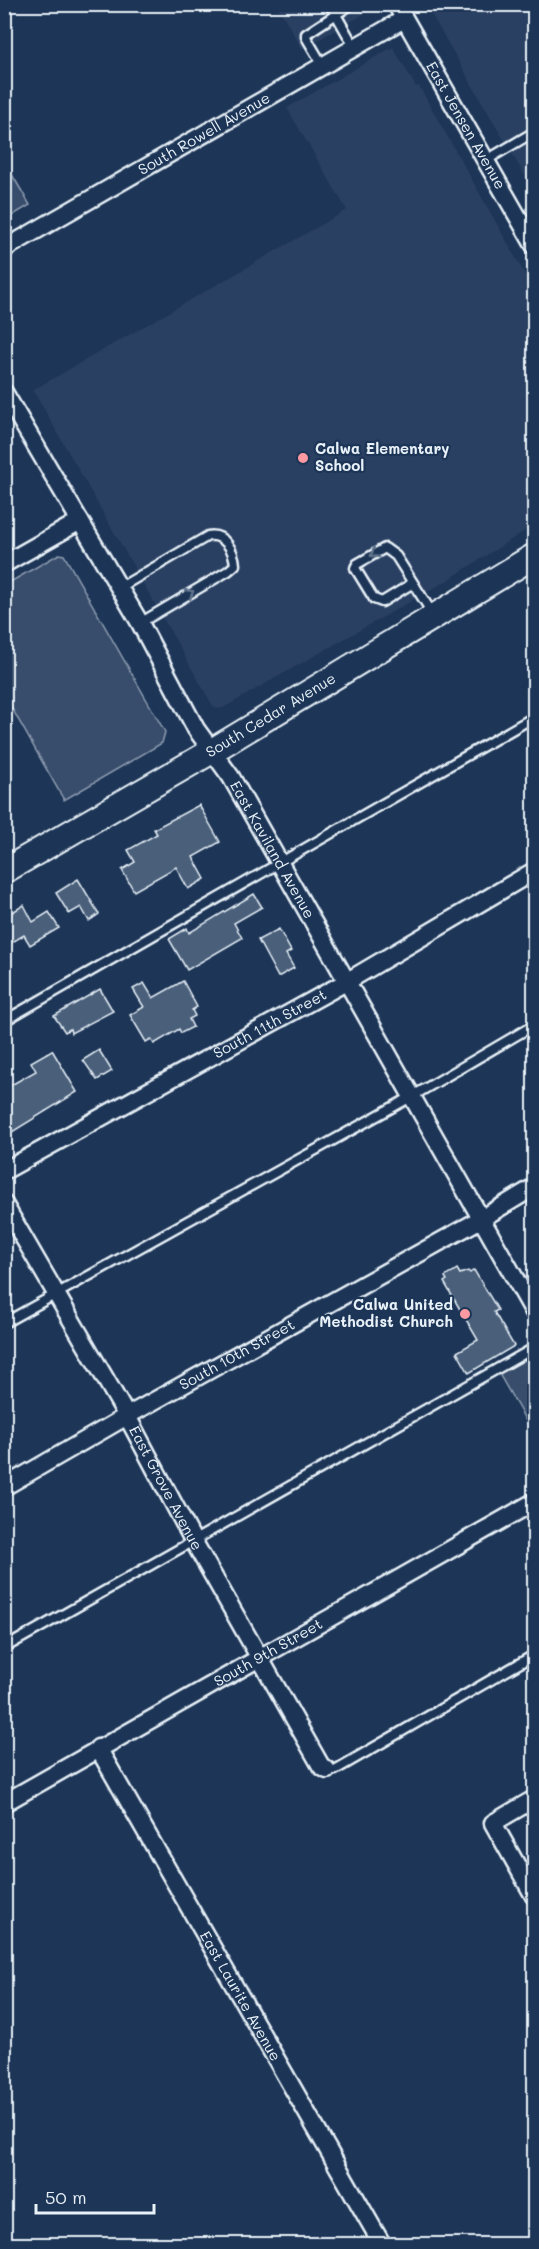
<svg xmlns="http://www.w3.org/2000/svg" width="539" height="2249" font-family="Mali,sans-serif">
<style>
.built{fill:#2a4162}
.green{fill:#374d6c;stroke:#909fb2;stroke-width:1.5}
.building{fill:#495e7a;stroke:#e8f1f8;stroke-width:1.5}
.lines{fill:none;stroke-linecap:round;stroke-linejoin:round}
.service-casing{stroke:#e8f1f8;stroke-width:13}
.minor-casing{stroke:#e8f1f8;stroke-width:21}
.secondary-casing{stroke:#e8f1f8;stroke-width:28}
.service{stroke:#1d3557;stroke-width:8}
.minor{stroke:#1d3557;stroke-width:16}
.secondary{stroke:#1d3557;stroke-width:24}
.oneway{stroke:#64778f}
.poi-dot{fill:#ff9aa2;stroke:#1d3557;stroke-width:2}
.labels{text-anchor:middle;stroke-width:4.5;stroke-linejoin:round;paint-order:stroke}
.street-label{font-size:15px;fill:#e8f1f8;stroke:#1d3557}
.poi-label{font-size:15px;font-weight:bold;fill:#e8f1f8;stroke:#1d3557;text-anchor:start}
</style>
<rect width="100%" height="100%" fill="#1d3557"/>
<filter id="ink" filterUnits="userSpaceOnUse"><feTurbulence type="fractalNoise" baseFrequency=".0167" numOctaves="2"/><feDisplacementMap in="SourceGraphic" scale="12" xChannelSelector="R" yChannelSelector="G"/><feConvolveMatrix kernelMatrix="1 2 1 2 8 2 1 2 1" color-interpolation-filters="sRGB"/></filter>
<g filter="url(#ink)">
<g class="built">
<path d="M277,5h91l3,5 -69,39z"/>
<path d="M426,5h108v187z"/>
<path d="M393,47l23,40 3,-1 115,204v235l-86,55 -225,128 -5,1 -5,-3 -180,-316 314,-180 -60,-102z"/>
</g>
<g class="green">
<path d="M4,161l26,44 -25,15h-1z"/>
<path d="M59,554l5,1 101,177 -3,11 -98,57 -59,-104v-111z"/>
<path d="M530,1354l4,8v73l-36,-63z"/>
</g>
<g class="building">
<path d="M199,805l21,37 -27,15 12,22 -17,10 -12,-22 -42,24 -12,-21 13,-8 -7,-12 29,-16 -3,-5z"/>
<path d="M78,879l21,35 -10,7 -8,-14 -12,7 -13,-21z"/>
<path d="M254,894l8,13 -28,16 8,15 -55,32 -18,-31 18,-11 2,5z"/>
<path d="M24,905l9,17 16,-10 10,16 -29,17 -6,-10 -20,12v-30z"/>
<path d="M279,929l12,22 -5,3 8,14 -16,9 -20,-37z"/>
<path d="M183,981l14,26 -5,3 3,6 -6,3 4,8 -12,6 -2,-4 -25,15 -3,-5 -5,3 -16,-27 14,-8 -11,-18 11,-6 9,15z"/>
<path d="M100,989l13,22 -42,22 -1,-4 -5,3 -11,-16z"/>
<path d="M52,1050l25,42 -73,45v-48l32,-18 -5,-9z"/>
<path d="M99,1050l13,21 -15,9 -14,-20z"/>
<path d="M457,1269l3,5 8,-3 2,2 4,-3 24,40 -4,2 20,34 -45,27 -12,-21 21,-12 -34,-58 3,-2 -2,-3z"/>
</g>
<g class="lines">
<defs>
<g id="service">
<path d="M330,4l25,44"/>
<path d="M533,4l1,2"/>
<path d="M323,66l-17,-29v-3l46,-30"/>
<path d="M485,161l49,-29"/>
<path d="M413,583l-31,19 -8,-3 -19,-31 2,-4 28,-16 11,8 38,60"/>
<path d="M119,588l89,-52c16,-3 26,14 27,29l-7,6 -88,52"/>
<path d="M4,1021l530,-304"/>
<path d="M4,1323l407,-226 123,-72"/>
<path d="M4,1648l530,-300"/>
<path d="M327,1770h8l199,-115"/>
</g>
<g id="minor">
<path id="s1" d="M396,4l138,241"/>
<path id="s2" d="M4,249l400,-230"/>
<path id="s3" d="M4,392l136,231 56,106 35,48 303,535"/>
<path d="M4,564l76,-43"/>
<path id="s4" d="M4,1171l342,-189 188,-111"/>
<path id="s5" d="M4,1204l123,212 67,126 127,224 6,4"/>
<path id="s6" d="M4,1487l123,-71 354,-197 53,-32"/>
<path id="s7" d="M98,1748l284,496"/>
<path d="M534,1799l-41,24 41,73"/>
<path id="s8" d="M4,1803l530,-301"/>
</g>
<g id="secondary">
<path id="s9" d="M4,871l208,-120 322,-195"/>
</g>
</defs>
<use href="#service" class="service-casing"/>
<use href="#minor" class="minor-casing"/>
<use href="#secondary" class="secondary-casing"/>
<use href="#service" class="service"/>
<use href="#minor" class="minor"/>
<use href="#secondary" class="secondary"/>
</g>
<defs><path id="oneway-chevron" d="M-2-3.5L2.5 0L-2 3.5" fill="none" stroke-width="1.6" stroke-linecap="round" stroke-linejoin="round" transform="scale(1.5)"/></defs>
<g class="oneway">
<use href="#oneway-chevron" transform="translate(374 554) rotate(150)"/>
<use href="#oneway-chevron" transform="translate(190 593) rotate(-31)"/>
</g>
</g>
<g class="poi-dot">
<circle cx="303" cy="458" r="6"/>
<circle cx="465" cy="1314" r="6"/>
</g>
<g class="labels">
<g class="street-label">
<text dy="5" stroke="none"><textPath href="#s1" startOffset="140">East Jensen Avenue</textPath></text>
<text dy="5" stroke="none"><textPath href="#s2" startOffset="231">South Rowell Avenue</textPath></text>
<text dy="5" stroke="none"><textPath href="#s9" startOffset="309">South Cedar Avenue</textPath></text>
<text dy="5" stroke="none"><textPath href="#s3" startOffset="531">East Kaviland Avenue</textPath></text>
<text dy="5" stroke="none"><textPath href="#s4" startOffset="304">South 11th Street</textPath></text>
<text dy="5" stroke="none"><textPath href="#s6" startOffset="268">South 10th Street</textPath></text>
<text dy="5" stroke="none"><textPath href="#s5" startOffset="327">East Grove Avenue</textPath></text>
<text dy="5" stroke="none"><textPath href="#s8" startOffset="304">South 9th Street</textPath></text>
<text dy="5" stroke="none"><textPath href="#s7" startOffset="286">East Laurite Avenue</textPath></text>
</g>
<g class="poi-label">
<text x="315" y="454">Calwa Elementary<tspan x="315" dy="17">School</tspan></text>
<text x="453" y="1310" text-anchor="end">Calwa United<tspan x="453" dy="17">Methodist Church</tspan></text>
</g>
</g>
<rect width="539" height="2249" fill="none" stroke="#1d3557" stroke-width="24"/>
<rect x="12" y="12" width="515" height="2225" fill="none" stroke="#e8f1f8" stroke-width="2" filter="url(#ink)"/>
<path d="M36 2204v9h118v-9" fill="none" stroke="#e8f1f8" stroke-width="3"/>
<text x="45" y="2204" font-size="18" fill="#e8f1f8" stroke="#1d3557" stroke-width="4.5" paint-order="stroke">50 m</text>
</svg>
